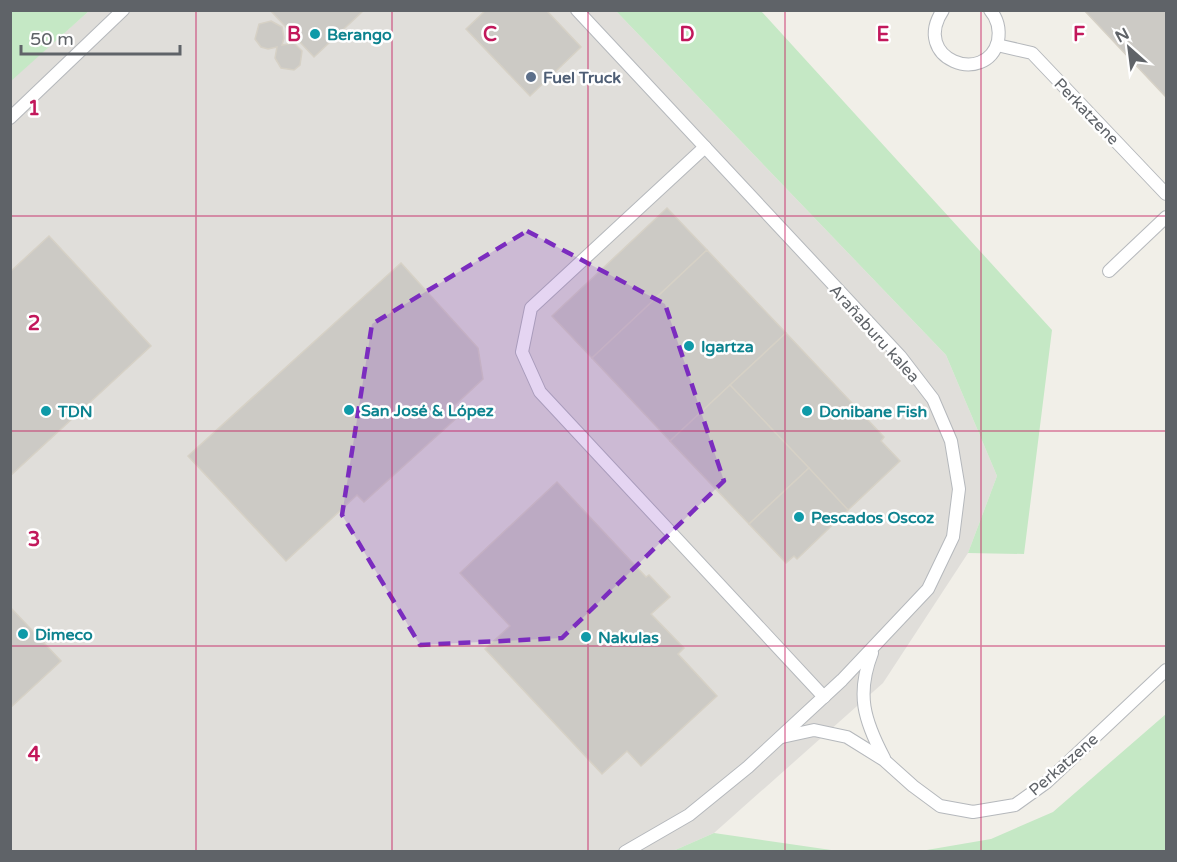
<svg xmlns="http://www.w3.org/2000/svg" width="1177" height="862" font-family="'Varela Round',sans-serif">
<style>
.industrial{fill:#e0deda}
.green{fill:#c5e8c5}
.building{fill:#cccac5;stroke:#d6d1c6;stroke-width:1.5}
.lines{fill:none;stroke-linecap:round;stroke-linejoin:round}
.lane-casing{stroke:#b5b8bc;stroke-width:14}
.lane{stroke:#fff;stroke-width:12}
.marked{fill:#7b2cbf;fill-opacity:0.2;stroke:#7b2cbf;stroke-width:4.5;stroke-dasharray:12 8;stroke-linejoin:round}
.grid{fill:none;stroke:#c2185b;stroke-width:1.5;stroke-opacity:0.55}
.culture-dot{fill:#0f9aa8;stroke:#fff;stroke-width:2}
.service-dot{fill:#5c6f8a;stroke:#fff;stroke-width:2}
.labels{text-anchor:middle;stroke-width:5;stroke-linejoin:round;paint-order:stroke}
.culture-label{font-size:16px;font-weight:bold;fill:#0d838f;stroke:#fff;text-anchor:start}
.service-label{font-size:16px;font-weight:bold;fill:#4e5e75;stroke:#fff;text-anchor:start}
.street-label{font-size:16px;fill:#5f6368;stroke:#fff}
.grid-label{font-size:20px;text-anchor:middle;font-weight:bold;fill:#c2185b;stroke:#fff;stroke-width:5;stroke-linejoin:round;paint-order:stroke}
</style>
<rect width="100%" height="100%" fill="#f1efe8"/>
<path class="industrial" d="M89,11h527l330,344 51,121 -29,77 -85,130 -169,150 -41,18h-662l-1,-770z"/>
<g class="green">
<path d="M11,10h78v1l-78,70z"/>
<path d="M616,11h145l291,319 -28,224 -56,-1 29,-77 -51,-121z"/>
<path d="M1166,714v137h-245l70,-12 62,-27z"/>
<path d="M714,833l124,18h-165z"/>
</g>
<g class="building">
<path d="M270,10h94l-50,47z"/>
<path d="M486,10h60l35,37 -51,49 -64,-67z"/>
<path d="M1084,10h82v87z"/>
<path d="M271,21l11,6 2,11 -2,7 12,-2 8,8 -2,14 -6,5 -13,-2 -6,-10 2,-11 -9,2 -7,-2 -6,-8 4,-15z"/>
<path d="M667,208l40,42 -115,108 -40,-42z"/>
<path d="M49,236l102,110 -141,130v-204z"/>
<path d="M707,250l79,83 -116,108 -78,-83z"/>
<path d="M401,263l77,85 5,31 -29,27 7,8 -97,88 -7,-7 -71,66 -98,-105z"/>
<path d="M786,333l98,104 -3,4 19,20 -52,49 -118,-125z"/>
<path d="M730,385l79,83 -60,56 -79,-83z"/>
<path d="M809,468l39,42 -51,49 -3,-3 -8,7 -37,-39z"/>
<path d="M557,482l89,95 3,-2 21,22 -19,17 33,34 -6,6 39,42 -76,70 -14,-15 -25,23 -117,-125 25,-23 -50,-53z"/>
<path d="M10,607l51,54 -51,47z"/>
</g>
<g class="lines">
<defs>
<g id="lane">
<path d="M577,10l323,346 33,43 18,42 8,48 -6,48 -25,52 -86,91 -94,87 -59,48 -64,37"/>
<path d="M943,10c-33,49 43,77 55,31 2,-12 0,-22 -8,-31"/>
<path d="M997,45l35,8 134,141"/>
<path d="M10,118l113,-108"/>
<path d="M705,147l-174,161 -9,44 18,40 284,305"/>
<path d="M1109,271l57,-54"/>
<path d="M872,653c-16,41 -8,67 12,105"/>
<path d="M782,737l32,-7 33,7 37,23 29,26 27,20 33,6 42,-7 32,-23 119,-112"/>
</g>
</defs>
<use href="#lane" class="lane-casing"/>
<use href="#lane" class="lane"/>
</g>
<path class="marked" d="M527,231l138,73 59,177 -162,157 -142,7 -78,-130 30,-191z"/>
<path class="grid" d="M196,10v842M392,10v842M588,10v842M785,10v842M981,10v842M10,216h1156M10,431h1156M10,646h1156"/>
<g class="culture-dot">
<circle cx="315" cy="34" r="6"/>
<circle cx="689" cy="346" r="6"/>
<circle cx="349" cy="410" r="6"/>
<circle cx="46" cy="411" r="6"/>
<circle cx="807" cy="411" r="6"/>
<circle cx="799" cy="517" r="6"/>
<circle cx="23" cy="634" r="6"/>
<circle cx="586" cy="637" r="6"/>
</g>
<circle class="service-dot" cx="531" cy="77" r="6"/>
<g class="labels">
<g class="culture-label">
<text x="327" y="40">Berango</text>
<text x="701" y="352">Igartza</text>
<text x="361" y="416">San José &amp; López</text>
<text x="58" y="417">TDN</text>
<text x="819" y="417">Donibane Fish</text>
<text x="811" y="523">Pescados Oscoz</text>
<text x="35" y="640">Dimeco</text>
<text x="598" y="643">Nakulas</text>
</g>
<g class="service-label">
<text x="543" y="83">Fuel Truck</text>
</g>
<g class="street-label">
<text transform="translate(1087 111) rotate(46)" y="6">Perkatzene</text>
<text transform="translate(875 333) rotate(48)" y="6">Arañaburu kalea</text>
<text transform="translate(1063 764) rotate(-41)" y="6">Perkatzene</text>
</g>
</g>
<g class="grid-label">
<text x="294" y="41">B</text>
<text x="490" y="41">C</text>
<text x="687" y="41">D</text>
<text x="883" y="41">E</text>
<text x="1079" y="41">F</text>
<text x="34" y="115">1</text>
<text x="34" y="330">2</text>
<text x="34" y="546">3</text>
<text x="34" y="761">4</text>
</g>
<rect width="1177" height="862" fill="none" stroke="#5f6368" stroke-width="24"/>
<g transform="translate(1129 48) rotate(332)" stroke="#ffffff" stroke-width="4.5" paint-order="stroke">
<path d="M0-4.5L10 22L0 15L-10 22Z" fill="#5f6368"/>
<text y="-9" font-size="16" font-weight="bold" text-anchor="middle" fill="#5f6368">N</text>
</g>
<path d="M21 45v9h159v-9" fill="none" stroke="#5f6368" stroke-width="3"/>
<text x="30" y="45" font-size="18" fill="#5f6368" stroke="#ffffff" stroke-width="4.5" paint-order="stroke">50 m</text>
</svg>
